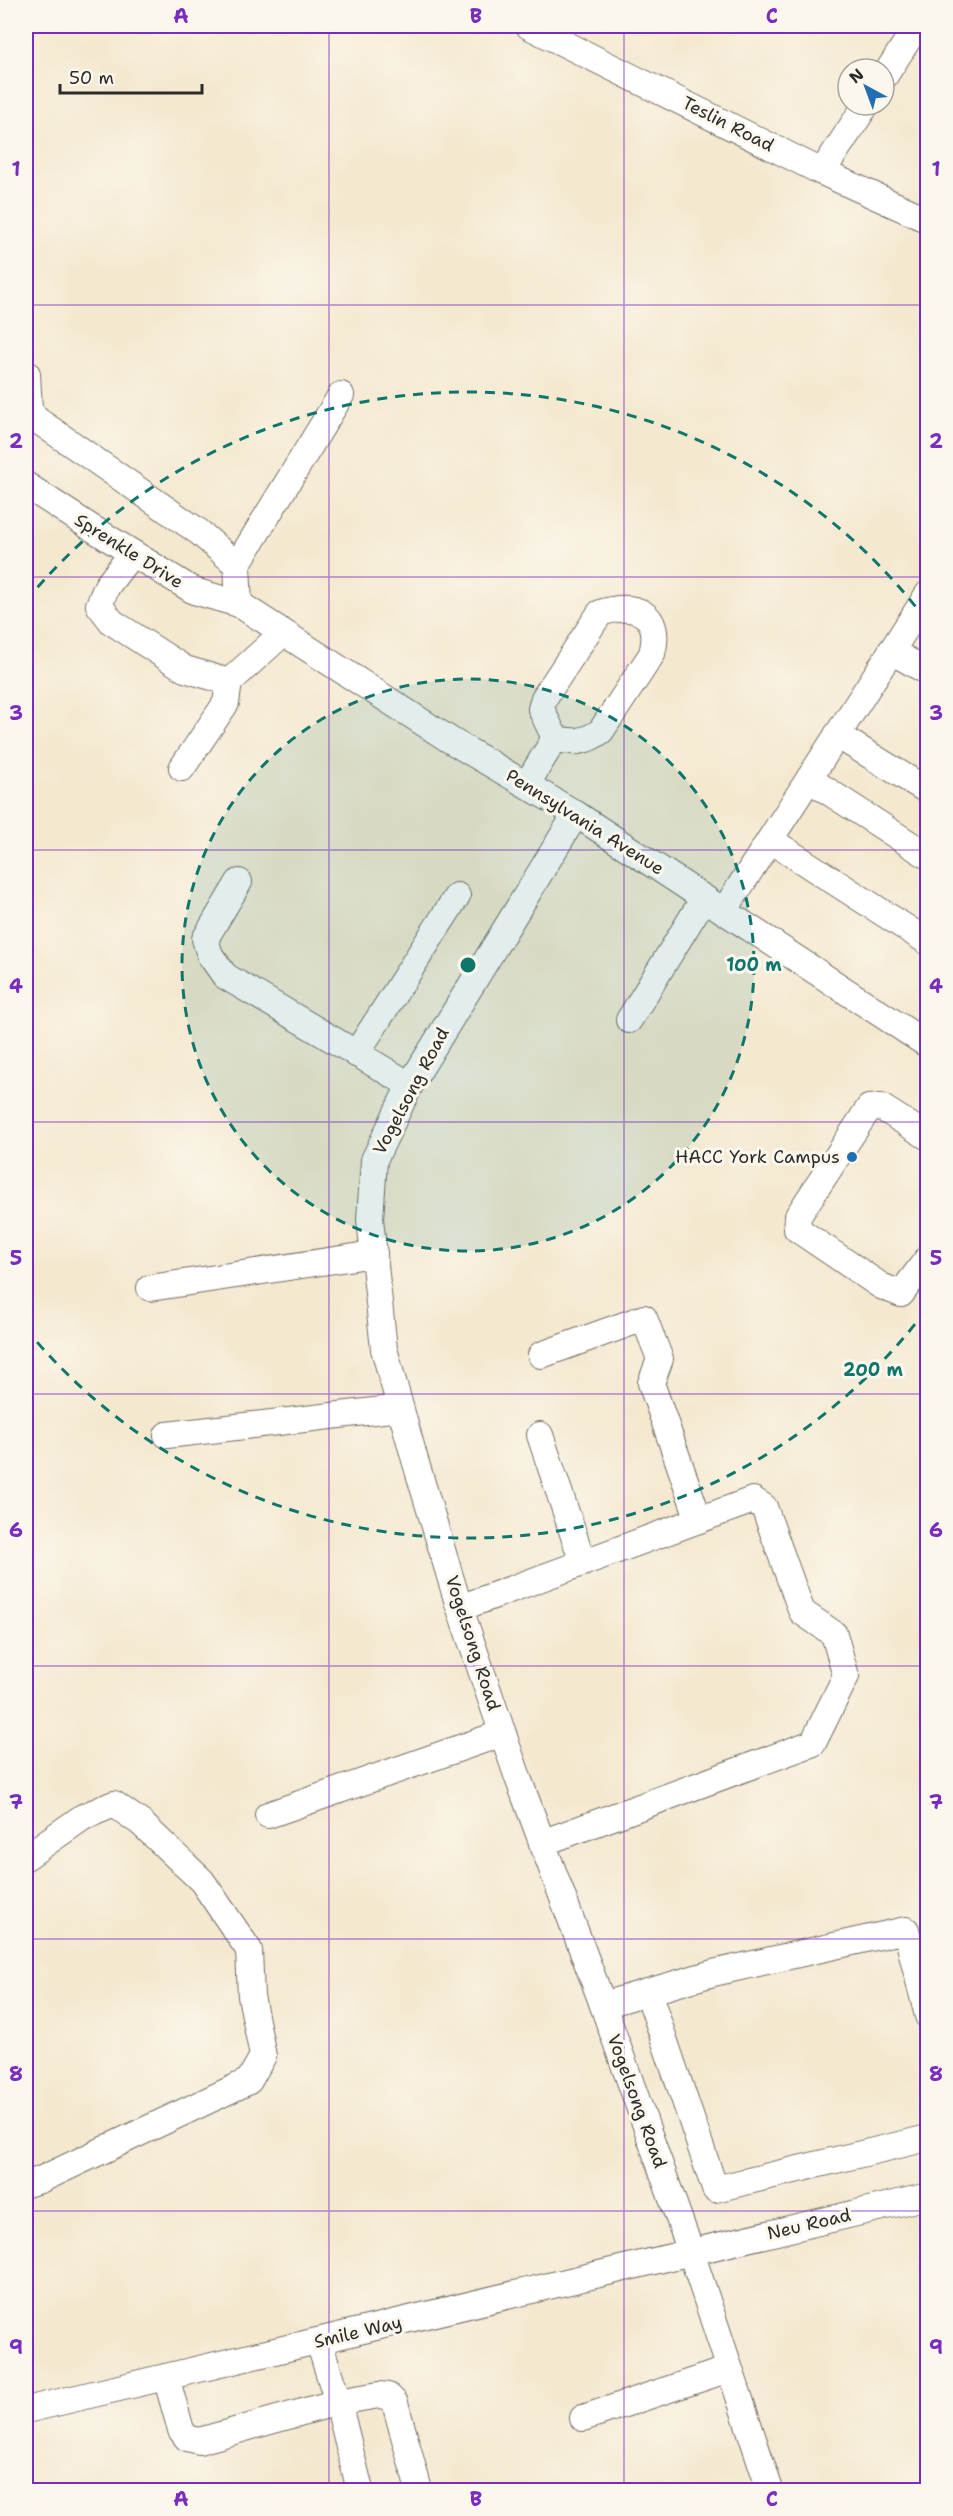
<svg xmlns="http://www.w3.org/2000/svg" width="953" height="2516" font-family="'Shantell Sans',sans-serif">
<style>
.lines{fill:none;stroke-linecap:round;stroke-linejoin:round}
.minor-casing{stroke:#716d64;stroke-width:28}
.minor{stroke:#fff;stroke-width:26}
.grid{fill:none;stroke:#7b2cbf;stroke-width:1.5;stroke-opacity:0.55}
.ring{fill:none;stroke:#0f766e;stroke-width:3;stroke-dasharray:10 8}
.poi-dot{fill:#1f6fb2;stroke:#fbf7ec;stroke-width:2}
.labels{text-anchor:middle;stroke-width:6;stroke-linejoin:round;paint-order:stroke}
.street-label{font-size:18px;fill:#2b2b2b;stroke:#fbf7ec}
.poi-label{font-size:18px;fill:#2b2b2b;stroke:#fbf7ec;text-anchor:end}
.centre{fill:#0f766e;stroke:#fbf7ec;stroke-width:3}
.ring-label{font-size:18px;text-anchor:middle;font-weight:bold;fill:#0f766e;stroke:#fbf7ec;stroke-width:6;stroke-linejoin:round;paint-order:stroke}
.neatline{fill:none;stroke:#7b2cbf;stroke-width:2}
.grid-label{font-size:20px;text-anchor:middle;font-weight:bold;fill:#7b2cbf}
</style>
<rect width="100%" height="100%" fill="#fbf7ec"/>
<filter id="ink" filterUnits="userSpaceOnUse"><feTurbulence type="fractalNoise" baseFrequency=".0167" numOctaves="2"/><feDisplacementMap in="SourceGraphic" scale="12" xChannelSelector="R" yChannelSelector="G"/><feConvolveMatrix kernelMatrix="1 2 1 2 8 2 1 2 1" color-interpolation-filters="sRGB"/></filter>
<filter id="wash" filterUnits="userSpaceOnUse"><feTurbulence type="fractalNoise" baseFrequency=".008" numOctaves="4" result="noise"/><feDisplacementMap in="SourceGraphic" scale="24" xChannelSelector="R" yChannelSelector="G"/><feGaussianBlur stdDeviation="1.35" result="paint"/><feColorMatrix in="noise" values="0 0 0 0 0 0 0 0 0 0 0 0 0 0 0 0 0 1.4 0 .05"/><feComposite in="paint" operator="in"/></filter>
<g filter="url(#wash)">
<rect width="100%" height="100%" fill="#f4e8cf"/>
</g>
<g filter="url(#ink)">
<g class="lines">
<defs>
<g id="minor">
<path d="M529,26l293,146 106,48"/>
<path d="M884,77l33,-51"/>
<path d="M822,172l44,-67"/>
<path d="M27,374l2,36 8,10 162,112 38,33 2,39"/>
<path d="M26,485l61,40 107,66 45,13 211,136 126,74 352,231"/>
<path d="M132,553l-25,33 -8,19 13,17 73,47 44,13 54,-49"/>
<path d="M237,565l104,-170"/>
<path d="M891,651l37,21"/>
<path d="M837,735l91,56"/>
<path d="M182,768l44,-65 3,-21"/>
<path d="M809,779l119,77"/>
<path d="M527,784l28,-46 -14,-29 3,-11 56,-85c34,-11 63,-1 52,41l-51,77c-15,11 -28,13 -46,7"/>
<path d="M576,814l-166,271 -36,75 -4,59 14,130 31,111 43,143 60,175 82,219 91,255 79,238"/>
<path d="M770,840l158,102"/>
<path d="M239,882l-34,57 5,16 15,21 185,109"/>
<path d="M724,911l204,-317"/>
<path d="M629,1020l75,-122"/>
<path d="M356,1054l101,-158"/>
<path d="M928,1137l-47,-30 -12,1 -71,108 -1,13 84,57 20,8 27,-36"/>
<path d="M150,1288l224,-34"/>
<path d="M541,1355l103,-37 16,41 -9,24 48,137"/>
<path d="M167,1435l233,-27"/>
<path d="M540,1435l43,128"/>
<path d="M460,1608l293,-108 11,7 38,105 32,22 12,42 -33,67 -271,100"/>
<path d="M268,1815l235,-82"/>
<path d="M26,1857l57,-40 31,-13 27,19 61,58 47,69 2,46 12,60 -14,25 -209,99 -14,4"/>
<path d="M648,1992l67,197 213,-51"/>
<path d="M603,2005l110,-32 193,-43 22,86"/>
<path d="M166,2377l15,53 6,8 12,3 139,-39 -19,-60"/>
<path d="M26,2410l902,-214"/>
<path d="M583,2418l146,-49"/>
<path d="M360,2490l-22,-88 41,-7 9,1 7,7 24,87"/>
</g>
</defs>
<use href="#minor" class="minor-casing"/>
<use href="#minor" class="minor"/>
</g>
</g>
<path class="grid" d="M329,26v2464M624,26v2464M26,305h902M26,577h902M26,850h902M26,1122h902M26,1394h902M26,1666h902M26,1939h902M26,2211h902"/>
<circle cx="468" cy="965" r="286" fill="#0f766e" fill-opacity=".12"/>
<g class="ring">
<circle cx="468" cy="965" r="286"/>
<path d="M926 1310A573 573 0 0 1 26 1329M26 601A573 573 0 0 1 926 620"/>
</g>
<circle class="poi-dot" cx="852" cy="1157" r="6"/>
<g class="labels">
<g class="street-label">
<text transform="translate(728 124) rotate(27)" y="6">Teslin Road</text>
<text transform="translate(129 551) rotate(32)" y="6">Sprenkle Drive</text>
<text transform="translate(585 822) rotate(32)" y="6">Pennsylvania Avenue</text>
<text transform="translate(411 1091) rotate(-62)" y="6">Vogelsong Road</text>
<text transform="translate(473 1643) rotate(72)" y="6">Vogelsong Road</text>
<text transform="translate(637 2101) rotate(70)" y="6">Vogelsong Road</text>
<text transform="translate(809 2224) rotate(-13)" y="6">Neu Road</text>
<text transform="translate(358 2332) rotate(-13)" y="6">Smile Way</text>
</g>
<g class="poi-label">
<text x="840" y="1163">HACC York Campus</text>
</g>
</g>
<circle cx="468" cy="965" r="9" class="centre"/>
<g class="ring-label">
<text x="754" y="971">100 m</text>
<text x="873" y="1376">200 m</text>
</g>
<rect width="953" height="2516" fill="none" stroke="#fbf7ec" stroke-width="66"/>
<g transform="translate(866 87) rotate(319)"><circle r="28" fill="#fbf7ec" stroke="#a8a59f" stroke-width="1.5"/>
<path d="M0-4.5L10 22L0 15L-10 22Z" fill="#1f6fb2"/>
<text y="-9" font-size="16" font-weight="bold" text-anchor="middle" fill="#2b2b2b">N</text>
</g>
<path d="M60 84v9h142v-9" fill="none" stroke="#2b2b2b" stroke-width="3"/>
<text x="69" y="84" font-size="18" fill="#2b2b2b" stroke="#fbf7ec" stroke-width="4.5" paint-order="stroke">50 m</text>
<rect x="33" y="33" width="887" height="2450" class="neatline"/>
<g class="grid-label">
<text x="181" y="23">A</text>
<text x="476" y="23">B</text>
<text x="772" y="23">C</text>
<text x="16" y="176">1</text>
<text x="936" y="176">1</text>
<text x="16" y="448">2</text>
<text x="936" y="448">2</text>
<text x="16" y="720">3</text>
<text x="936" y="720">3</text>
<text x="16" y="993">4</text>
<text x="936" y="993">4</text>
<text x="16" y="1265">5</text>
<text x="936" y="1265">5</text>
<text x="16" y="1537">6</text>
<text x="936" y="1537">6</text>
<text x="16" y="1809">7</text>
<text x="936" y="1809">7</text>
<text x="16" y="2081">8</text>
<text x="936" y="2081">8</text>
<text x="16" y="2354">9</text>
<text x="936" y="2354">9</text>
<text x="181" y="2506">A</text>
<text x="476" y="2506">B</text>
<text x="772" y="2506">C</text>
</g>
</svg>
